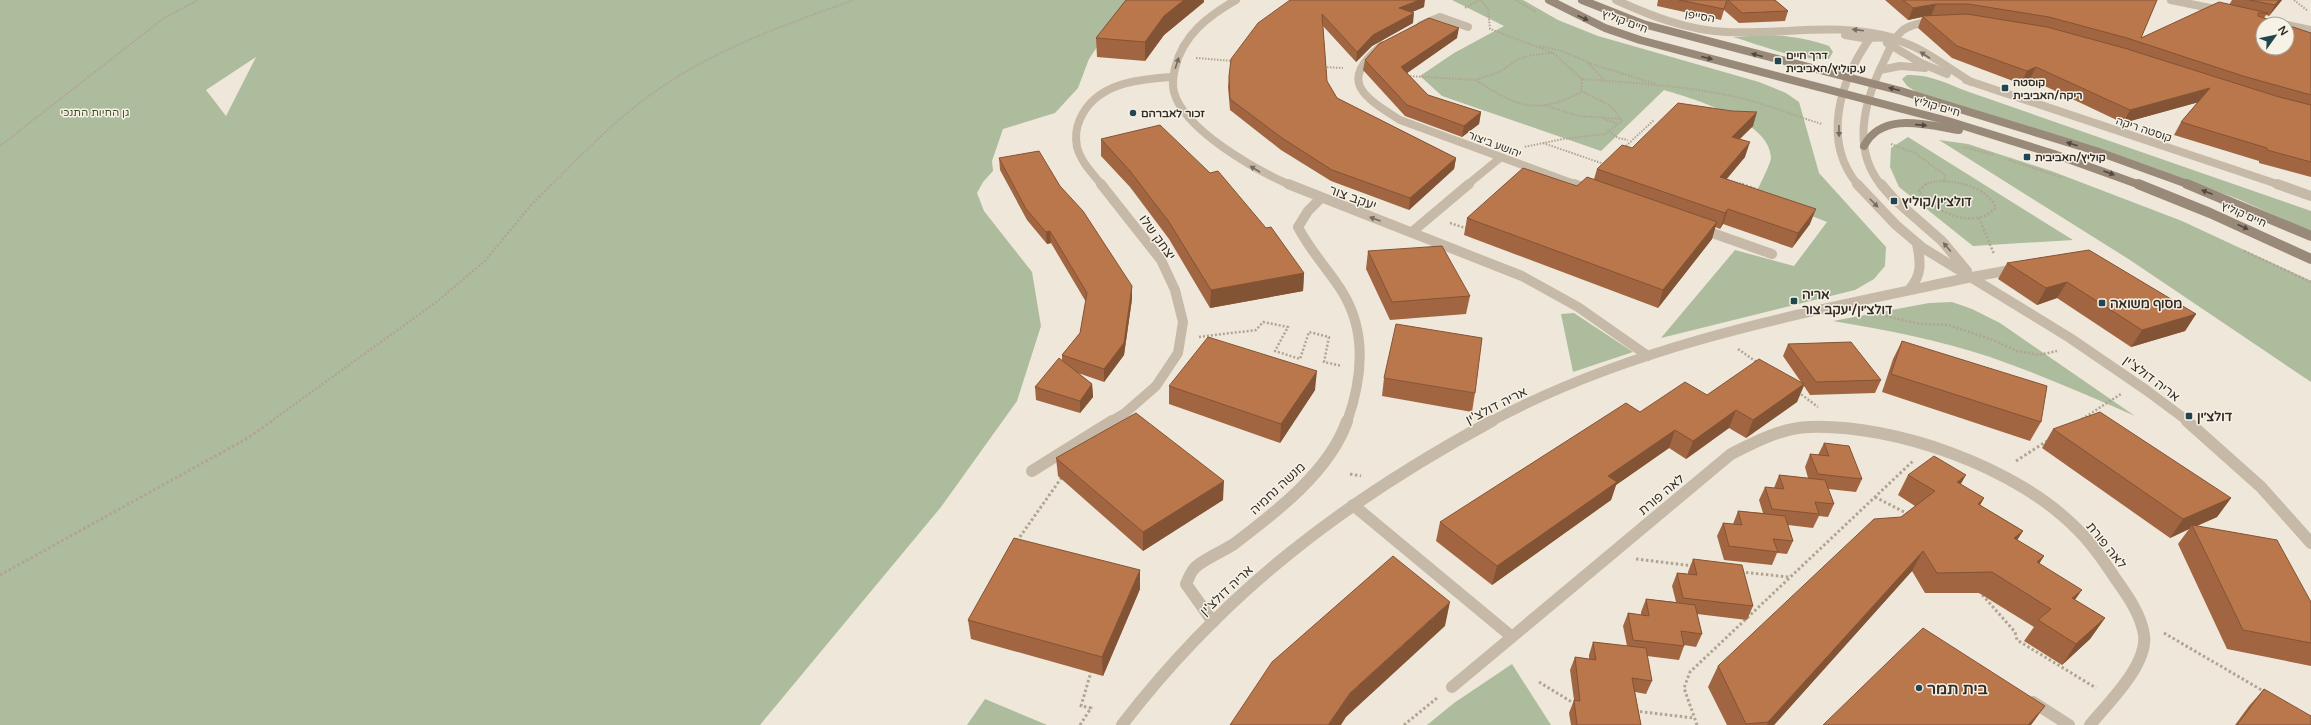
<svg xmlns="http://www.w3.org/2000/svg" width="2311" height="725" font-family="'Varela Round',Heebo,sans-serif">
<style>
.green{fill:#adbc9c;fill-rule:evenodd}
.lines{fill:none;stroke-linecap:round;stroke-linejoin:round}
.path-far2{stroke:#b1a492;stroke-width:2;stroke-dasharray:1.5 1.5;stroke-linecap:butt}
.path-far1{stroke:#b1a492;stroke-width:2.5;stroke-dasharray:2 2;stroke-linecap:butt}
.path{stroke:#b1a492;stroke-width:3;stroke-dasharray:2.5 2.5;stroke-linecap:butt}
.service-far1{stroke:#c6b9a7;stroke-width:10}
.service{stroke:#c6b9a7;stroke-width:12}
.minor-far2{stroke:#c6b9a7;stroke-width:8}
.minor-far1{stroke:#c6b9a7;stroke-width:10}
.minor{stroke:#c6b9a7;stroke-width:12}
.tertiary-far2{stroke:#c6b9a7;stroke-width:8}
.tertiary-far1{stroke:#c6b9a7;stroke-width:10}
.tertiary{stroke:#c6b9a7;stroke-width:12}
.secondary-far1{stroke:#998979;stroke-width:8}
.secondary{stroke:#998979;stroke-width:10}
.wall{fill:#a16641}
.shaded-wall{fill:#835335}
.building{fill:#bb774c;stroke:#835335}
.oneway{fill:#524840}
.oneway2{fill:#756b61}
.poi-dot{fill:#214650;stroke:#f7f2e6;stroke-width:1.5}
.labels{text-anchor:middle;stroke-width:3;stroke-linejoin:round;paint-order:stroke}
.far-street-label{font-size:11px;fill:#332c27;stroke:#f7f2e6}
.far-poi-label{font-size:11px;font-weight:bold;fill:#332c27;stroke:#f7f2e6;text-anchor:start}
.far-park-label{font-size:11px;fill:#3e4f2d;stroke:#f7f2e6}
.street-label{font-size:13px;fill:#332c27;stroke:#f7f2e6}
.poi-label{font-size:13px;font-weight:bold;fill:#332c27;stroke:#f7f2e6;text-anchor:start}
.near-poi-label{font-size:16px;font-weight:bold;fill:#332c27;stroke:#f7f2e6;text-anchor:start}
</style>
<rect width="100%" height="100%" fill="#efe8da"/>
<g class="green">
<path d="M0,0h1135l-14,11 -32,48 -11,29 -23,25 -52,16 -11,32 1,10 -10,11 -6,11 7,18 48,61 9,54 -24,75 -76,106 -181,218h-760zM256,57l-30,59 -20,-26z"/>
<path d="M1452,0h71l35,20 40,16 161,46 27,11 13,9 20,71 67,74 -1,19 -11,13 -19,11 -194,48 74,-88 59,16 33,-44 -71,-28c3,-9 15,-30 15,-37 -2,-37 -78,-58 -107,-67l-63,61 -159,-55 -22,-20 34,-23 50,-27z"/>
<path d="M1768,35c22,1 40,4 61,11l4,6 -4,7c-29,3 -68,-14 -96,-22z"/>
<path d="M1907,75c23,-1 41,9 62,17l342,119v21l-73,-33 -129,-47 -191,-59 -11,-7 -5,-7z"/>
<path d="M1908,137l165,103 -100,6 -74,-59 -9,-20 1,-19z"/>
<path d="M1939,140l29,4 86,28 128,49 129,60v101l-181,-122z"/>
<path d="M1952,302l20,7 28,14 135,93c-48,-21 -96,-42 -145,-59 -51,-17 -104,-27 -157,-36l96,-18z"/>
<path d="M1574,313l59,39 -60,20 -12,-58z"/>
<path d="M1512,664l39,61h-124l27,-22z"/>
<path d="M985,699l62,26h-80z"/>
</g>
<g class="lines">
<g class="path-far2">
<path d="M1481,0l7,10 2,19 63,24 29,26 -1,12 30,15 11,15 -17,13 -42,5 -39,8"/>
<path d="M1516,0l20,12"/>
<path d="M2294,0l14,11"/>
<path d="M1465,8l14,-8"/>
<path d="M1540,46l22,5 33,14 61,19"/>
<path d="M1196,58l37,3"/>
<path d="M1588,63l17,18"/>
<path d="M1324,67l19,1"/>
<path d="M1407,76l69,4 25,-9 16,-11 14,-5 22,-2"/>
<path d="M1582,79c53,4 107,7 158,19 28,7 55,18 82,26"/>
<path d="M1476,80c39,26 61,36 105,12"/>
<path d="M1544,105l35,11 43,3"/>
<path d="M1604,119l14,5"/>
<path d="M1609,131l9,7 10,2"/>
<path d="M1543,143l61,21"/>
<path d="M1891,144l24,9 30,22 -1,7"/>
<path d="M0,146l164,-128 34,-18"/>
<path d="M1626,146l28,-26"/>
<path d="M1963,147l32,8"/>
<path d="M1624,148l2,-2 8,3"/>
<path d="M2009,160l54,18"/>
<path d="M1725,179l20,6"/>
<path d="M551,185c26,-25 52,-53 80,-75 65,-54 144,-82 223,-110"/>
<path d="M1925,185c11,-7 30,-3 42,0"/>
</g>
<g class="path-far1">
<path d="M1742,184l23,8"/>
<path d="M1926,184l-7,7c14,22 58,40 77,16 -8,-13 -18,-19 -33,-23"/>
<path d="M1979,218l15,36"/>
<path d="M1450,223l18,6"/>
<path d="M2244,251l67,31"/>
<path d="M1882,315l38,9 28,1 45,15 24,11 22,4 18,-4"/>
<path d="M1199,337l57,-7 7,-8 25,5 -13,24 25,8 9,-27 20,5 -5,25 18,4"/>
<path d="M1738,349l20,14"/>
<path d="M1798,392l20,15"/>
<path d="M2082,419l39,-25"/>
<path d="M270,422l165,-119 50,-42 46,-56 21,-21"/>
</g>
<g class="path">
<path d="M2016,461l31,-20"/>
<path d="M1350,474l11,2"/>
<path d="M1875,497l33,17"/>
<path d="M1017,541l45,-64"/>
<path d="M1636,559l58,7"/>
<path d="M1741,572l48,5"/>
<path d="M0,575l248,-137 24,-17"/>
<path d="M1979,591l36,41 2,8 79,48"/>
<path d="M2164,633l101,59"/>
<path d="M1539,682l36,22"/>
<path d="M1635,711l59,7"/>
<path d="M1080,725l11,-17 -10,-2 10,-34"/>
<path d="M1404,725l33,-27"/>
<path d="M1697,725l-13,-37 6,-16 223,-211"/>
</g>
<path class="service-far1" d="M1972,277l44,-8"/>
<path class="service" d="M2033,702l36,23"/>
<g class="minor-far2">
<path d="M1236,0c-28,16 -53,35 -61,68 -2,8 -3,16 -1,24 10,38 82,78 116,93"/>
<path d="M1616,0c35,16 71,30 110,32 60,3 109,-11 169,6"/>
<path d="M2171,0l49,10"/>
<path d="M1421,25l19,-8 28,10"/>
<path d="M2287,25l24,5"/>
<path d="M1845,35l24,4"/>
<path d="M1382,45c-44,36 -20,51 18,75l177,65"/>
<path d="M1102,185c-10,-12 -21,-23 -25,-38 -2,-10 -1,-19 3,-28 16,-36 58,-40 93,-42"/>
<path d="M1467,185l33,-27"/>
</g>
<g class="minor-far1">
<path d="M1101,184l60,76 14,30 8,32 -5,31 -22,33 -31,27 -15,9"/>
<path d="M1288,184l234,92 56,31 70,49"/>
<path d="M1574,184l15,6"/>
<path d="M1320,199l-12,12 -10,16c12,24 31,43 45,66 24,40 19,87 4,129"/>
<path d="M1701,229l71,25"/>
<path d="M1412,232l57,-48"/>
</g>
<g class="minor">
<path d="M1032,471l80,-50"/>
<path d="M1353,505l158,131"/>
<path d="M1213,622l-27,-38c2,-4 4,-10 7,-14 6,-9 31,-19 41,-26 41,-31 96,-73 113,-123"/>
<path d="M1452,687l279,-233c24,-12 50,-26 78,-27 86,-3 208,40 269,103 14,14 26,31 37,48 12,17 26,36 29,57 4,30 -36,68 -54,90"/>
</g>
<g class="tertiary-far2">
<path d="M1887,43l34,20 26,11"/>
<path d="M1880,70l20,-4 25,2"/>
<path d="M1966,80l314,105"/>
<path d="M1858,185c-37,-44 -18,-104 12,-147 37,-5 71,26 101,44"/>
<path d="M1881,185c-30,-37 -17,-84 3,-124 5,-10 9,-23 19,-31 8,-6 19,-7 29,-9"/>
</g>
<g class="tertiary-far1">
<path d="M1857,184l39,41 27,23 147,90 76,52 43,32"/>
<path d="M1881,184l13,15 48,42 25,30"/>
<path d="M2277,184l34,12"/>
<path d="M1909,290c13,-15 12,-27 8,-46"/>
<path d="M1490,422c149,-80 319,-110 482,-145"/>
</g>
<g class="tertiary">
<path d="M2187,421l74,66 50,56"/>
<path d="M1122,725c103,-134 222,-224 370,-304"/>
</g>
<g class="secondary-far1">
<path d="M1549,0l56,28 35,12 308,81 106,33 86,31"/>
<path d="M1582,0l61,24 258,67 195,60 94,34"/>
<path d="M1864,146c18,-35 63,-21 95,-16"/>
</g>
<g class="secondary">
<path d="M2138,184l72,29 101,46"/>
<path d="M2187,184l124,52"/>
</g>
</g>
<g class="wall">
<path d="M1126,0h78v2l-40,33 -19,26 -48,-4 -1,-19z"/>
<path d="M1290,0l134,7 -12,5 1,11 -41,23 -16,16 -33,-36 4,55 10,17 119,60 -2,11 -45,41 -78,-29 -50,-31 -51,-40 -2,-23 1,-11z"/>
<path d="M1658,0h117l13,11 -3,10 -46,2 -15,-13 -3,10 -64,-14z"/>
<path d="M1885,0h272l-16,38 88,-33 3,-5h50l-13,16 -3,-1 -2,3 47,15v144l-52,-14v-2l-85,-26 7,-13 17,-20 -75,21 -93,-44 -9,5 -69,-26 -34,-30 4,-11 -14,3z"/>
<path d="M1457,38l-50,35 21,22 53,17 -2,12 -17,13 -57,-21 -42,-46 2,-10z"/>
<path d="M1753,126l-14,13 6,18 -19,22 84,45 -18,24 -69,-24 -3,5 -5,-2 -3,12 -54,69 -194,-73 3,-17 110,-32 17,-7 3,-10 35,-21z"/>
<path d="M1101,139l203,134 -1,18 -93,17 -41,-69 -39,-52 -29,-31z"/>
<path d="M999,158l61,28 72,113 -8,56 -20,27 -26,-9 14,11 1,13 -13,16 -44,-13 -1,-13 27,-27v-5l18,-22 6,-31 -35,-59 -4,1 -20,-24 -27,-50z"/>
<path d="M1368,251l102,45 -4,18 -76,6 -24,-51z"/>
<path d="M2007,263l189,51 -11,17 -54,16 -74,-49 -20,7 -39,-26z"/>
<path d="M1902,341l139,81 -11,19 -148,-49 11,-33z"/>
<path d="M1788,344l93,36 -6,13 -65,2 -6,-9 -7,16 -51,36 -17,-10 -43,31 -17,-11 -53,37 -5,15 -119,85 -56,-44 4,-19 200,-110 67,-17 94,-13 -18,-26z"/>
<path d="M1384,378l91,15 -3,19 -90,-16z"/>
<path d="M1169,386l146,4 -35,53 -111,-39z"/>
<path d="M2053,429l178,69 -14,19 -20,9 114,76v64l-84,-17 -49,-105 11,-15 -19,9 -128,-90z"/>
<path d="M1824,443l38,36 -6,13 -28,-3 6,15 -6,13 -9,-1 -6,12 -25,-3 5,16 -6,13 -10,-1 -5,12 -48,-5 -7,-24 6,-13 10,1 5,-13 25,2 -4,-13 6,-13 9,1 5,-13 29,3 -3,-11 5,-13 8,1z"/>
<path d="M1056,458l167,42 -80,51 -85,-75z"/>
<path d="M1908,475l52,10 24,13 -4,7 43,26 -6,9 27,16 -5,8 36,36 30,18 -15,21 -28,26 -38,-24 10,-14 -55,-34h-54l-13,-22 -138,154h-47l-19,-38 10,-21 183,-149 14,-11 -17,-11z"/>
<path d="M1693,559l60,47 -6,14 -50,-6 5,20 -6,13 -12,-2v1l-5,14 -32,-4 5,25 -6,13 -11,-2 6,33h-70l-2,-12 5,-13 -4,-30 5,-13 14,2v-4l4,-13 34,4 -4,-20 5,-13 13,2v-3l5,-13 30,3 -4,-16 5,-13 11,1v-2z"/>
<path d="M1140,570v19l-37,87 -132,-37 -3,-19z"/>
<path d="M2264,689l47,36h-76l14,-19z"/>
</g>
<g class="shaded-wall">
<path d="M1184,0h20v2l-40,33 -19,26v-19l19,-26z"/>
<path d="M1419,0h6l-1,7 -26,11 1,-10z"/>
<path d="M2279,0h3l-13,16 6,-11z"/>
<path d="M1936,4l-5,12h-9v1l-14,3 5,-12z"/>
<path d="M1414,13l-1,10 -41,23 -16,16 1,-10 16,-17z"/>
<path d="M1459,28l-2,10 -57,40 1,-11z"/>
<path d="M2036,67l-6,12 -9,5 6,-13z"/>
<path d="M2210,88l-7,13 -80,22 7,-13z"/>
<path d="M1481,112l-2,12 -17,13 2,-11z"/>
<path d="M1757,112l-4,14 -26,26 5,-15z"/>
<path d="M1750,142l-5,15 -29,35 4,-15z"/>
<path d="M1456,158l-2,11 -45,41 1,-12z"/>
<path d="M1728,209l-5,15 -3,5 5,-16z"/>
<path d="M1816,209l-6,15 -18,24 6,-15z"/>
<path d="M1717,222l-5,17 -54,69 5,-18z"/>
<path d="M1050,231l1,12 -4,1 -1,-12z"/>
<path d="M1304,273l-1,18 -93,17 1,-18z"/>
<path d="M2067,282l-10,16 -20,7 9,-17z"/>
<path d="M1132,286v13l-8,56 -20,27v-13z"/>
<path d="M2196,314l-11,17 -54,16 11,-17z"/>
<path d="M1317,371l-2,19 -35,53 1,-19z"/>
<path d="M1092,384l1,13 -13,16v-12z"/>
<path d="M1804,384l-7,18 -51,36 7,-18z"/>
<path d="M1736,410l-7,18 -43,31 7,-18z"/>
<path d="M1675,430l-6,18 -53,37 -5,15 -119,85 5,-19 111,-90z"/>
<path d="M1966,475l-12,21 3,-14z"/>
<path d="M1224,481l-1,19 -80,51v-19z"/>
<path d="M1984,498l-12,21 6,-15z"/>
<path d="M2231,498l-14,19 -23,10 -2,-2 -3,4 -19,9 13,-19z"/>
<path d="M2023,531l-13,20 4,-13z"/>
<path d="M1923,551l-11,20 -138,154h-7l1,-3z"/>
<path d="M2044,556l-14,21 7,-15z"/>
<path d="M1140,570v19l-37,87 -1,-19z"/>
<path d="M2082,590l-15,21 5,-13z"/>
<path d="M1450,602l-5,24 -99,91 -5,8h-13l22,-32z"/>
<path d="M2105,618l-15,21 -28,26 14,-21z"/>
<path d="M2045,706l-14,19h-3z"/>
</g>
<g class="building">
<path d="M1126,0h58l-20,16 -19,26 -49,-4z"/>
<path d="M1290,0h129l-20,8 15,5 -41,22 -16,17 -35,-38 5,67 10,17 119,60 -46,40 -78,-28 -50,-32 -52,-39 -1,-23 2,-17 27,-36z"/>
<path d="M1679,0h48l-3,9z"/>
<path d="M1728,0h47l13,11 -46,2z"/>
<path d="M1903,0h254l-16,38 78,-36 49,11h-10v3l25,8h-20v24h24v-23l24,8v62l-68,-19 -116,-38 -78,-21 -81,-13h-32l-23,4z"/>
<path d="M2249,0h30l-4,5z"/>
<path d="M1967,14l80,13 77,21 155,49 32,8v57l-44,-12v-2l-86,-26 29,-34 -80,22 -94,-43 -9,4 -70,-25 -35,-30z"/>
<path d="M1429,18l30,10 -58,39 27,28 53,17 -17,14 -57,-21 -42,-45 14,-16z"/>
<path d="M1678,103l54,8 25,1 -25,25 18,5 -30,35 96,32 -18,24 -70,-24 -3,4 -128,-44 25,-24 10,3z"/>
<path d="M1160,125l50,48 8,-2 48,57 5,-1 33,46 -93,17 -42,-68 -39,-51 -29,-32z"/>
<path d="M1039,151l21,35 23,25 49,75 -8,57 -20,26 -42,-14 18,-22 7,-40 -37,-62 -4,1 -20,-23 -27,-51z"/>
<path d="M1523,168l54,18 10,-9 130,45 -54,68 -196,-72z"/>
<path d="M1442,246l28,50 -78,6 -24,-51z"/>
<path d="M2089,250l107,64 -54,16 -75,-48 -21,6 -39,-25z"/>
<path d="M1396,324l86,14 -7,55 -91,-15z"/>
<path d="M1208,337l109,34 -36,53 -112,-38z"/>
<path d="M1902,341l145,45 -6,36 -150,-48z"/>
<path d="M1851,342l30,38 -65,2 -28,-38z"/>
<path d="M1059,358l33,26 -12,17 -45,-14z"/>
<path d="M1759,359l45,25 -51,36 -17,-10 -43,31 -18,-11 -67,46 9,6 -120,84 -57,-44 186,-119 14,9 45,-30 22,13z"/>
<path d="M2100,412l131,86 -48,21 -130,-90z"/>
<path d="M1136,413l88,68 -81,51 -87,-74z"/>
<path d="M1824,443l25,3 13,33 -44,-5 -8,-20 19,2z"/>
<path d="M1934,456l32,19 -9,7 27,16 -6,6 45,27 -9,7 30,18 -7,6 45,28 -10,8 33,20 -29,26 -38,-24 13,-11 -59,-37 -55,1 -14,-22 -155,171 -22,2 -28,-58 156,-147 27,-2 34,-26 -27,-16z"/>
<path d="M1779,475l46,5 9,24 -19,-2 4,12 -47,-5 -7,-22 19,2z"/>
<path d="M1738,511l47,5 8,25 -20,-2 5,13 -49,-6 -6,-23 19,2z"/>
<path d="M2192,525l85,15 34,62v41l-68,-13z"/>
<path d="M1014,538l126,32 -38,87 -134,-37z"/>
<path d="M1393,556l57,46 -100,91 -22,32h-98l42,-63z"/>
<path d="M1693,559l49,6 11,41 -70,-8 -6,-25 20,2z"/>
<path d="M1646,599l49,6 7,29 -21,-3 3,15 -51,-6 -5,-27 21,3z"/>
<path d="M1923,628l122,78 -17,19h-205z"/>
<path d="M1593,642l53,6 6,33 -20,-3 9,47h-64l-3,-25 6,1 -5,-44 21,3z"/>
<path d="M2264,689l47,27v9h-74z"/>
</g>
<defs><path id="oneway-solid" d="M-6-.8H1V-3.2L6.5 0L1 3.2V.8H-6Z"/></defs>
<g class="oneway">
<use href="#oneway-solid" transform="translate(1583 18) rotate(25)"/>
<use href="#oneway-solid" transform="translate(1757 55) rotate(-166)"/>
<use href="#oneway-solid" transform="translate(1707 58) rotate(14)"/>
<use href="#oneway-solid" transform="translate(1894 89) rotate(-166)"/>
<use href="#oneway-solid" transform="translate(1921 125) rotate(5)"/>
<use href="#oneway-solid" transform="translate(2072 144) rotate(-162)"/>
<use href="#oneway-solid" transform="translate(2109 173) rotate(20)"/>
<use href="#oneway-solid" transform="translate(2207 192) rotate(-159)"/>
<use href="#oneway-solid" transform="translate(2243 227) rotate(24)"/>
</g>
<g class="oneway2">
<use href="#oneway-solid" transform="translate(1858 30) rotate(-173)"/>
<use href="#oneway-solid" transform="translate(1925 55) rotate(-147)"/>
<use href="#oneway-solid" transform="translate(1177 63) rotate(-72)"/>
<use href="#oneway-solid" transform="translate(1839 131) rotate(89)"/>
<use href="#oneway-solid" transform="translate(1255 169) rotate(-149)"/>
<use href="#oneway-solid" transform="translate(1874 203) rotate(46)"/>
<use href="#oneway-solid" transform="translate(1375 219) rotate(-160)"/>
<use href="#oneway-solid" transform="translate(1947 247) rotate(-130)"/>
</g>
<g class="poi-dot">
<rect x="1774" y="57" width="8" height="8" rx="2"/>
<rect x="2001" y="84" width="8" height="8" rx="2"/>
<circle cx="1133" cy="113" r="4"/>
<rect x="2023" y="153" width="8" height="8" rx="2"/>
<rect x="1890" y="197" width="8" height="8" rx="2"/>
<rect x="1790" y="297" width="8" height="8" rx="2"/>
<rect x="2098" y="299" width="8" height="8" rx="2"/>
<rect x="2185" y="412" width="8" height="8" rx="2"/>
<circle cx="1919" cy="688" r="4"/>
</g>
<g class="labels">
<g class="far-street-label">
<text transform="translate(1700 16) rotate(10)" y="4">הסייפן</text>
<text transform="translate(1625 21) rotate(20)" y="4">חיים קוליץ</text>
<text transform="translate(1937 106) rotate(16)" y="4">חיים קוליץ</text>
<text transform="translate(2144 129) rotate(18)" y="4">קוסטה ריקה</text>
<text transform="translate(1495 144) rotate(21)" y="4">יהושע ביצור</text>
<text transform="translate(2244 214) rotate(24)" y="4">חיים קוליץ</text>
</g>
<g class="far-poi-label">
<text x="1786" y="59">דרך חיים<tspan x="1786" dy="13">ע.קוליץ/האביבית</tspan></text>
<text x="2013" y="86">קוסטה<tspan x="2013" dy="13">ריקה/האביבית</tspan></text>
<text x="1141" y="117">זכור לאברהם</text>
<text x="2035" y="161">קוליץ/האביבית</text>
</g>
<g class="far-park-label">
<text x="95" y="116">גן החיות התנכי</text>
</g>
<g class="street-label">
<text transform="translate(1353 197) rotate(20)" y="5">יעקב צור</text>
<text transform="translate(1158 237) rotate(54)" y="5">יצחק שלו</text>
<text transform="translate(2152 378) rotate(37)" y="5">אריה דולצ'ין</text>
<text transform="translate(1496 405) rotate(-27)" y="5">אריה דולצ'ין</text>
<text transform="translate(1277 488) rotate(-43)" y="5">מנשה נחמיה</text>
<text transform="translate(1661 494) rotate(-40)" y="5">לאה פורת</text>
<text transform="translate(2107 545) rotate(51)" y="5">לאה פורת</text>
<text transform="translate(1226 590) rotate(-43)" y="5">אריה דולצ'ין</text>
</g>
<g class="poi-label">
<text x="1902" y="206">דולצ׳ין/קוליץ</text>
<text x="1802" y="299">אריה<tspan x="1802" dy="15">דולצ׳ין/יעקב צור</tspan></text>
<text x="2110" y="308">מסוף משואה</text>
<text x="2197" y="421">דולצ׳ין</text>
</g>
<g class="near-poi-label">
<text x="1927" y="694">בית תמר</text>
</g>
</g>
<g transform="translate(2275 36) rotate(57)"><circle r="19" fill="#f7f2e6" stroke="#a9a39a"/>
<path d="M0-3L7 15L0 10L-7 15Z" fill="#214650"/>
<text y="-6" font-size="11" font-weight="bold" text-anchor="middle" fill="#332c27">N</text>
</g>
</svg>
